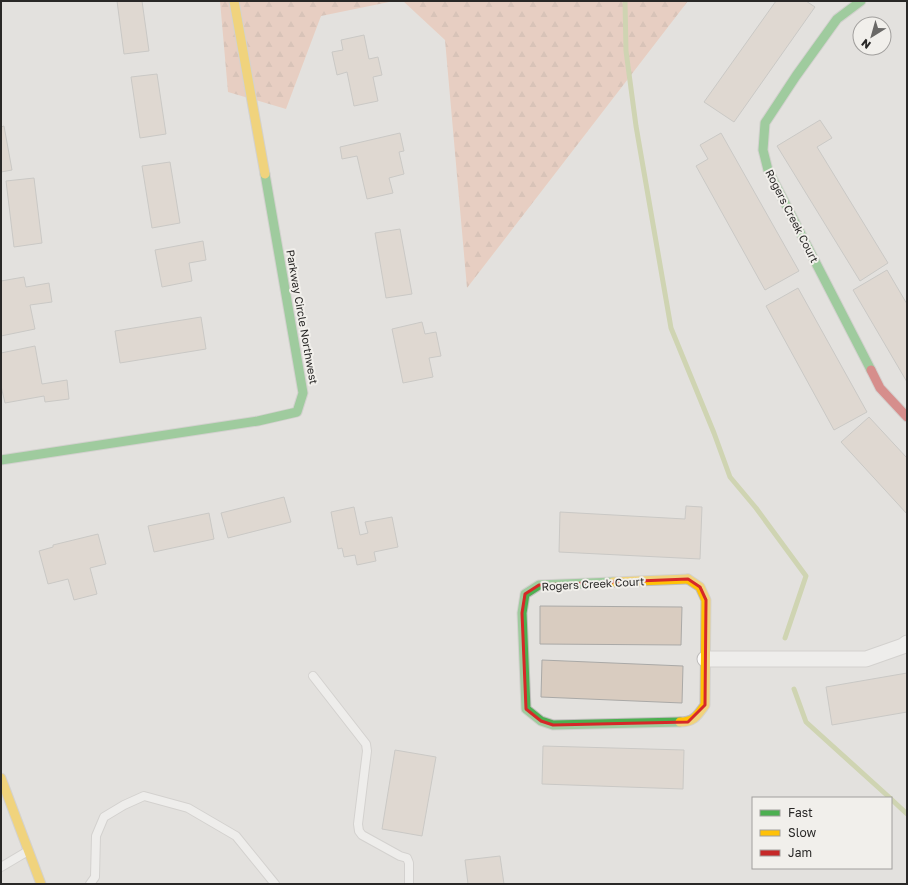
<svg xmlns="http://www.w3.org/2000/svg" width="908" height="885" font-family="'Golos Text',sans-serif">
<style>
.forest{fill:url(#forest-firs)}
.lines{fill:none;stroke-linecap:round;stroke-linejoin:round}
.stream{stroke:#b6c37d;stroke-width:5}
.building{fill:#d9ccc0;stroke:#aaa9a7}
.lane-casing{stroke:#bfbdbc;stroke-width:10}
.street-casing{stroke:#bfbdbc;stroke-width:17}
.fast-casing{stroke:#bfbdbc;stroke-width:11}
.slow-casing{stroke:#bfbdbc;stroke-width:11}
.jam-casing{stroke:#bfbdbc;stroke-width:11}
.lane{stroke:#fbfafa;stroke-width:8}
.street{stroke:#fbfafa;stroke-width:15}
.fast{stroke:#4caf50;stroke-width:9}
.slow{stroke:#ffc107;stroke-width:9}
.jam{stroke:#c62828;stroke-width:9}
.marked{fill:none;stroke:#d62828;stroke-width:3;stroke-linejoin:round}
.labels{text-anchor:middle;stroke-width:4;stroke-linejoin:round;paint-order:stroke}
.street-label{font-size:11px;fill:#292827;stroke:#f1efeb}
</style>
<defs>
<pattern id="forest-firs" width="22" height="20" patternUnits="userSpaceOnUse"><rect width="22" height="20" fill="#ebb7a0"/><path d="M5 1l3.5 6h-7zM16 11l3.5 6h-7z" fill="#ca9d8a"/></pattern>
</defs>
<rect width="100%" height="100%" fill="#e3e1de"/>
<g class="forest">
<path d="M220,1h174l-73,15 -35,93 -58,-17z"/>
<path d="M403,1h285l-221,287 -22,-248z"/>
</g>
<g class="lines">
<g class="stream">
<path d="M625,1l1,50 10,75 35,202 43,105 16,44 26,31 50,68 -21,62"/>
<path d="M794,689l12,33 84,76"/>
<path d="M891,799l16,15"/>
</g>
</g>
<g class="building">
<path d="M117,1h25l7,50 -25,3z"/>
<path d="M776,1h30l9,6 -81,115 -30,-20z"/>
<path d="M364,35l5,24 9,-2 4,18 -9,2 5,24 -24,5 -7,-34 -10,3 -5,-23 11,-2 -2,-10z"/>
<path d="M157,74l9,60 -26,4 -9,-61z"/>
<path d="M820,120l12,18 -15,9 71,116 -28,18 -83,-135z"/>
<path d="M4,126l8,44 -11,2v-45z"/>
<path d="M400,133l4,18 -5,1 5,22 -15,4 4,15 -26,6 -10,-43 -15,3 -2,-12z"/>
<path d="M721,133l78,138 -34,19 -69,-124 12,-7 -8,-14z"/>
<path d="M170,162l10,61 -28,5 -10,-62z"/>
<path d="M34,178l8,65 -28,4 -8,-66z"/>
<path d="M400,229l12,65 -26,4 -11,-65z"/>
<path d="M203,241l3,19 -17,3 3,18 -30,6 -7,-37z"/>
<path d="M887,270l20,34v78l-54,-92z"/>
<path d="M24,277l2,10 23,-4 3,19 -22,3 5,24 -34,7v-55z"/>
<path d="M798,288l69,124 -33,18 -68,-124z"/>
<path d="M201,317l5,32 -86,14 -5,-32z"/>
<path d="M422,322l3,12 11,-2 5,24 -12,2 4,19 -30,6 -11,-54z"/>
<path d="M35,346l7,38 25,-4 2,19 -24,3 -1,-6 -39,7 -4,-17v-33z"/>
<path d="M869,417l38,41v56l-66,-72z"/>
<path d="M284,497l7,25 -63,16 -7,-25z"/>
<path d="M686,506l16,1 -2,52 -141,-7 1,-40 125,7z"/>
<path d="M354,507l6,28 8,-2 -3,-11 27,-5 6,30 -24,5 2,9 -19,4 -2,-10 -11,2 -2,-9 -4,1 -7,-37z"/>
<path d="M209,513l5,26 -60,13 -6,-26z"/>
<path d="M98,534l8,30 -16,4 7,26 -23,6 -6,-21 -20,5 -9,-33 14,-4v-2z"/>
<path d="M540,606l142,1 -1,38 -141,-1z"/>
<path d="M542,660l141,6 -1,37 -141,-6z"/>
<path d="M907,673v39l-75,13 -6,-38z"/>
<path d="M543,746l141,4 -1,39 -141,-5z"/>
<path d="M395,750l41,7 -14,79 -40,-7z"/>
<path d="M500,856l4,28h-36l-3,-24z"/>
</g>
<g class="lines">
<defs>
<g id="lane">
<path d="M313,676l53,68 1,7 -9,73 1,7 3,4 38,21 7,2 2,5v21"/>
<path d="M1,867l27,-16"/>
<path d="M90,884l5,-7 1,-41 8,-19 20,-12 20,-9 44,12 48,28 39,48"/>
</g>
<path id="street" d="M705,659h161l37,-13 4,-3"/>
<g id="fast">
<path d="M861,1l-24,18 -41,57 -31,47 -2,27 5,20 103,200"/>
<path d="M1,460l257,-39 39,-9 6,-19 -38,-219"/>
<path d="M613,582l-74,3 -14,9 -3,19 4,96 15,12 12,4 127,-3"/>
</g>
<g id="slow">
<path d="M234,1l31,173"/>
<path d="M613,582l75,-3"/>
<path d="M680,722c14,0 17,-6 25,-17l1,-105 -6,-13 -12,-8"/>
<path d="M1,778l40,106"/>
</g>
<path id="jam" d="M871,370l9,18 27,29"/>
</defs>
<use href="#lane" class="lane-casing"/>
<use href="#street" class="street-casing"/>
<use href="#fast" class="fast-casing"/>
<use href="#slow" class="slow-casing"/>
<use href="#jam" class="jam-casing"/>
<use href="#lane" class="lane"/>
<use href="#street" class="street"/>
<use href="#fast" class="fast"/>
<use href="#slow" class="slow"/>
<use href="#jam" class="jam"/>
</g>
<path d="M0 0H908V885H0ZM688,579l12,8 6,13 -1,105 -17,17 -135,3 -12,-4 -15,-12 -4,-96 3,-19 14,-9z" fill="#e3e1de" fill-opacity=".55" fill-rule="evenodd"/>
<path class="marked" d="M688,579l12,8 6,13 -1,105 -17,17 -135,3 -12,-4 -15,-12 -4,-96 3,-19 14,-9z"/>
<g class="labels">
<g class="street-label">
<text transform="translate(792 216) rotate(63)" y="4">Rogers Creek Court</text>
<text transform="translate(302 317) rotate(80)" y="4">Parkway Circle Northwest</text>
<text transform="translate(593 584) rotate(-3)" y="4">Rogers Creek Court</text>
</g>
</g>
<rect width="908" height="885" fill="none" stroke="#292827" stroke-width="4"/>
<rect x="752" y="797" width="140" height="72" fill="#f1efeb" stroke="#a19f9d"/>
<rect x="760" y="810" width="20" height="6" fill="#4caf50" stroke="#a19f9d"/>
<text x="788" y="817" font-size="12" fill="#292827">Fast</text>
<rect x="760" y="830" width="20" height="6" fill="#ffc107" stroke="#a19f9d"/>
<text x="788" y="837" font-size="12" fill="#292827">Slow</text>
<rect x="760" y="850" width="20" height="6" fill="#c62828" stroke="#a19f9d"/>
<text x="788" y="857" font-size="12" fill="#292827">Jam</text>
<g transform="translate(872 36) rotate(217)"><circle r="19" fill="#f1efeb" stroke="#a19f9d"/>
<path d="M0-3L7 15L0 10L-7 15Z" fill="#6a6967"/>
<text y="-6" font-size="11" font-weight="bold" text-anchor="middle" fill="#292827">N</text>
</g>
</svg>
